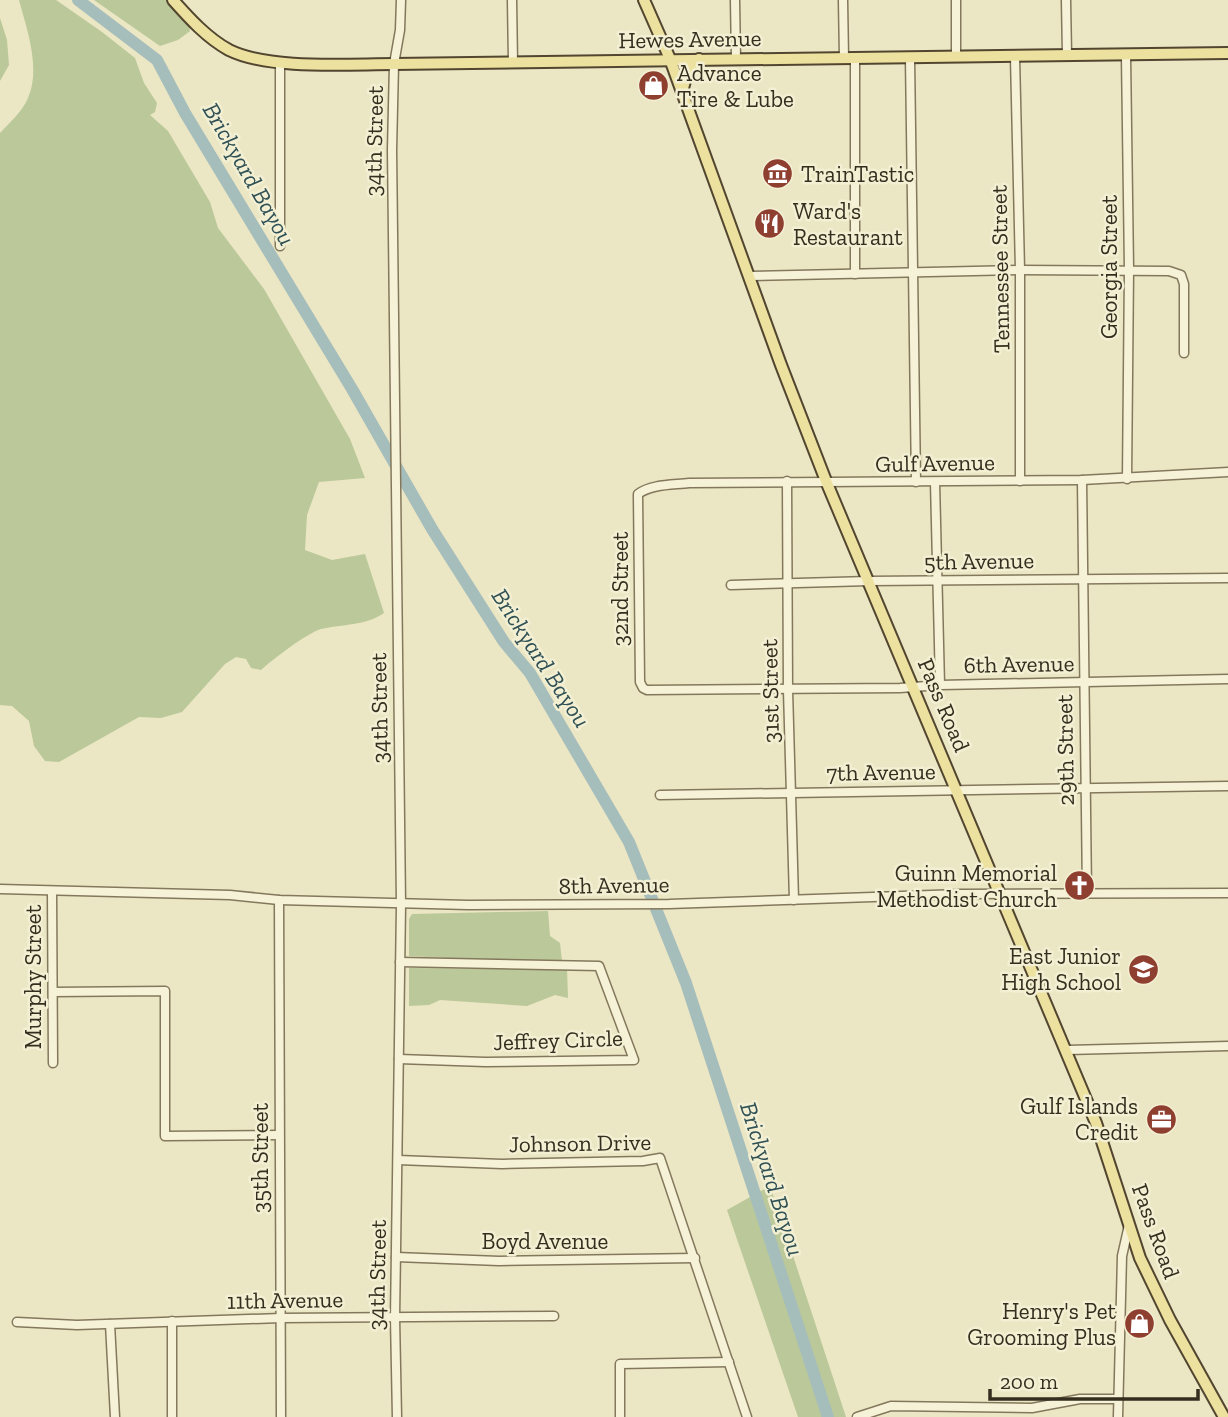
<svg xmlns="http://www.w3.org/2000/svg" width="1228" height="1417" font-family="'Zilla Slab',serif">
<style>
.green{fill:#bbc899}
.lines{fill:none;stroke-linecap:round;stroke-linejoin:round}
.river{stroke:#a6bebb;stroke-width:12}
.minor-casing{stroke:#84785c;stroke-width:11}
.major-casing{stroke:#524630;stroke-width:14}
.minor{stroke:#f6f2d7;stroke-width:8}
.major{stroke:#ece19e;stroke-width:10}
.labels{text-anchor:middle;stroke-width:5;stroke-linejoin:round;paint-order:stroke}
.street-label{font-size:23px;fill:#352e1f;stroke:#f3efd3}
.poi-label{font-size:23px;fill:#352e1f;stroke:#f3efd3;text-anchor:end}
.water-label{font-size:24px;font-style:italic;fill:#2f5054;stroke:#f3efd3}
</style>
<rect width="100%" height="100%" fill="#ebe6c4"/>
<g class="green">
<path d="M19,0h37l46,32 33,26 9,25 13,20 -2,9 -5,3 18,16 42,71 8,26 46,61 86,150 15,39 -46,4 -12,33 -2,35 27,10 33,-6 19,59c-19,13 -41,11 -63,16 -14,4 -49,31 -60,41l-10,-2 -5,-9 -10,-2 -11,7 -43,48 -21,6 -22,-1 -80,45 -14,-1 -11,-15 -5,-25 -17,-15 -12,-1v-572c9,-10 23,-22 28,-35 13,-30 -1,-68 -9,-98z"/>
<path d="M94,0h73l22,23 1,8 -12,9 -18,6z"/>
<path d="M0,18l7,22 2,25 -9,16z"/>
<path d="M548,911l2,25 10,7 2,18 -75,-1 -78,-4v-37l3,-5z"/>
<path d="M409,968l158,1 1,29 -13,-3 -28,11 -87,-6 -11,5 -20,1z"/>
<path d="M770,1186l76,231h-48l-71,-207z"/>
</g>
<g class="lines">
<path class="river" d="M78,0l79,60 28,53 167,276 80,140 72,113 26,31 99,169 57,141 142,434"/>
<defs>
<g id="minor">
<path d="M512,0l1,63"/>
<path d="M735,0l1,59"/>
<path d="M843,0l1,58"/>
<path d="M1066,0l1,55"/>
<path d="M1126,56l3,213 -2,210"/>
<path d="M956,57v-57"/>
<path d="M1015,57l5,213v211"/>
<path d="M855,58v216"/>
<path d="M910,58l6,424"/>
<path d="M280,63v183"/>
<path d="M749,276l271,-6 149,1 12,4 3,9v69"/>
<path d="M1228,472l-146,8 -393,3c-16,2 -38,1 -51,11l2,188 3,6 4,2 253,-2 40,-3 288,-6"/>
<path d="M1082,480l5,414"/>
<path d="M787,481l1,209 6,210"/>
<path d="M935,482l5,203"/>
<path d="M731,585l138,-4 359,-3"/>
<path d="M660,795l568,-9"/>
<path d="M0,889l230,6 49,5 189,5 201,-1 292,-10 267,-1"/>
<path d="M52,891l1,172"/>
<path d="M279,900l2,517"/>
<path d="M53,992l112,-1v145l114,-1"/>
<path d="M1067,1050l161,-4"/>
<path d="M399,1059l86,3 149,-2 -35,-94 -199,-4"/>
<path d="M398,1160l104,4 141,-3 17,-3 87,259"/>
<path d="M396,1257l103,4 196,-3"/>
<path d="M17,1322l60,3 204,-7 273,-2"/>
<path d="M110,1324l5,93"/>
<path d="M172,1417v-96"/>
<path d="M397,1417l-2,-99 6,-413 -9,-755 2,-86 6,-34 1,-30"/>
<path d="M620,1417v-53l109,-2"/>
<path d="M857,1417l34,-11 141,2 48,-9h38"/>
<path d="M1118,1417l4,-161 7,-31"/>
</g>
<g id="major">
<path d="M173,0c16,18 34,38 56,50 40,20 119,14 165,14l834,-11"/>
<path d="M644,0l26,59 111,306 45,116 270,642 44,135 30,62 54,97"/>
<path d="M682,92l6,-22 11,-11"/>
</g>
</defs>
<use href="#minor" class="minor-casing"/>
<use href="#major" class="major-casing"/>
<use href="#minor" class="minor"/>
<use href="#major" class="major"/>
</g>
<defs>
<symbol id="shop-disc" viewBox="-11 -11 22 22"><circle r="9.5" fill="#8f3f30" stroke="#f3efd3"/><path d="M-5-2.5h2.3a2.7 3.5 0 0 1 5.4 0H5L5.5 6h-11ZM-1.5-2.5h3a1.5 2.3 0 0 0-3 0Z" fill="#fff"/></symbol>
<symbol id="museum-disc" viewBox="-11 -11 22 22"><circle r="9.5" fill="#8f3f30" stroke="#f3efd3"/><path d="M0-6L6-3V-2H-6V-3ZM-5-1h2V3h-2ZM-1-1h2V3h-2ZM3-1h2V3H3ZM-6 4H6V6H-6Z" fill="#fff"/></symbol>
<symbol id="restaurant-disc" viewBox="-11 -11 22 22"><circle r="9.5" fill="#8f3f30" stroke="#f3efd3"/><path d="M-5-6h1v4h1v-4h1v4h1v-4h1v5L-1.5 .5V6h-2V.5L-5-1ZM5-6V6H3V1.5H1.5Q1.5-4 5-6Z" fill="#fff"/></symbol>
<symbol id="church-disc" viewBox="-11 -11 22 22"><circle r="9.5" fill="#8f3f30" stroke="#f3efd3"/><path d="M-1.2-6h2.4v3.5h3.3v2.4h-3.3V6h-2.4V-.1h-3.3v-2.4h3.3Z" fill="#fff"/></symbol>
<symbol id="school-disc" viewBox="-11 -11 22 22"><circle r="9.5" fill="#8f3f30" stroke="#f3efd3"/><path d="M0-5L7-2L0 1L-7-2ZM-4 1L0 2.5L4 1V4Q0 6-4 4Z" fill="#fff"/></symbol>
<symbol id="office-disc" viewBox="-11 -11 22 22"><circle r="9.5" fill="#8f3f30" stroke="#f3efd3"/><path d="M-6-3h4V-5.5h4V-3h4V5H-6ZM-1-4.5V-3h2v-1.5ZM-6 0V1H6V0Z" fill="#fff"/></symbol>
</defs>
<g fill-rule="evenodd">
<use href="#shop-disc" x="636" y="68" width="35" height="35"/>
<use href="#museum-disc" x="760" y="156" width="35" height="35"/>
<use href="#restaurant-disc" x="752" y="206" width="35" height="35"/>
<use href="#church-disc" x="1062" y="868" width="35" height="35"/>
<use href="#school-disc" x="1126" y="952" width="35" height="35"/>
<use href="#office-disc" x="1144" y="1102" width="35" height="35"/>
<use href="#shop-disc" x="1122" y="1306" width="35" height="35"/>
</g>
<g class="labels">
<g class="street-label">
<text transform="translate(690 39) rotate(-1)" y="8">Hewes Avenue</text>
<text transform="translate(374 141) rotate(-89)" y="8">34th Street</text>
<text transform="translate(1109 267) rotate(-90)" y="8">Georgia Street</text>
<text transform="translate(1000 269) rotate(-91)" y="8">Tennessee Street</text>
<text transform="translate(935 463) rotate(-1)" y="8">Gulf Avenue</text>
<text transform="translate(979 561) rotate(-1)" y="8">5th Avenue</text>
<text transform="translate(620 589) rotate(-90)" y="8">32nd Street</text>
<text transform="translate(1019 664) rotate(-1)" y="8">6th Avenue</text>
<text transform="translate(770 691) rotate(-91)" y="8">31st Street</text>
<text transform="translate(944 705) rotate(67)" y="8">Pass Road</text>
<text transform="translate(379 708) rotate(-91)" y="8">34th Street</text>
<text transform="translate(1065 750) rotate(-91)" y="8">29th Street</text>
<text transform="translate(881 772) rotate(-1)" y="8">7th Avenue</text>
<text transform="translate(614 885) rotate(-1)" y="8">8th Avenue</text>
<text transform="translate(33 977) rotate(-90)" y="8">Murphy Street</text>
<text transform="translate(558 1040) rotate(-2)" y="8">Jeffrey Circle</text>
<text transform="translate(580 1143) rotate(-1)" y="8">Johnson Drive</text>
<text transform="translate(260 1158) rotate(-90)" y="8">35th Street</text>
<text transform="translate(1156 1231) rotate(70)" y="8">Pass Road</text>
<text x="545" y="1249">Boyd Avenue</text>
<text transform="translate(377 1275) rotate(-89)" y="8">34th Street</text>
<text transform="translate(285 1300) rotate(-1)" y="8">11th Avenue</text>
</g>
<g class="poi-label">
<text x="677" y="81" text-anchor="start">Advance<tspan x="677" dy="26">Tire &amp; Lube</tspan></text>
<text x="801" y="182" text-anchor="start">TrainTastic</text>
<text x="793" y="219" text-anchor="start">Ward's<tspan x="793" dy="26">Restaurant</tspan></text>
<text x="1057" y="881">Guinn Memorial<tspan x="1057" dy="26">Methodist Church</tspan></text>
<text x="1121" y="964">East Junior<tspan x="1121" dy="26">High School</tspan></text>
<text x="1138" y="1114">Gulf Islands<tspan x="1138" dy="26">Credit</tspan></text>
<text x="1116" y="1319">Henry's Pet<tspan x="1116" dy="26">Grooming Plus</tspan></text>
</g>
<g class="water-label">
<text transform="translate(249 174) rotate(60)" y="8">Brickyard Bayou</text>
<text transform="translate(541 658) rotate(57)" y="8">Brickyard Bayou</text>
<text transform="translate(772 1179) rotate(72)" y="8">Brickyard Bayou</text>
</g>
</g>
<path d="M990 1389v10h208v-10" fill="none" stroke="#352e1f" stroke-width="3.5"/>
<text x="1000" y="1389" font-size="21" fill="#352e1f" stroke="#f3efd3" stroke-width="5" paint-order="stroke">200 m</text>
</svg>
